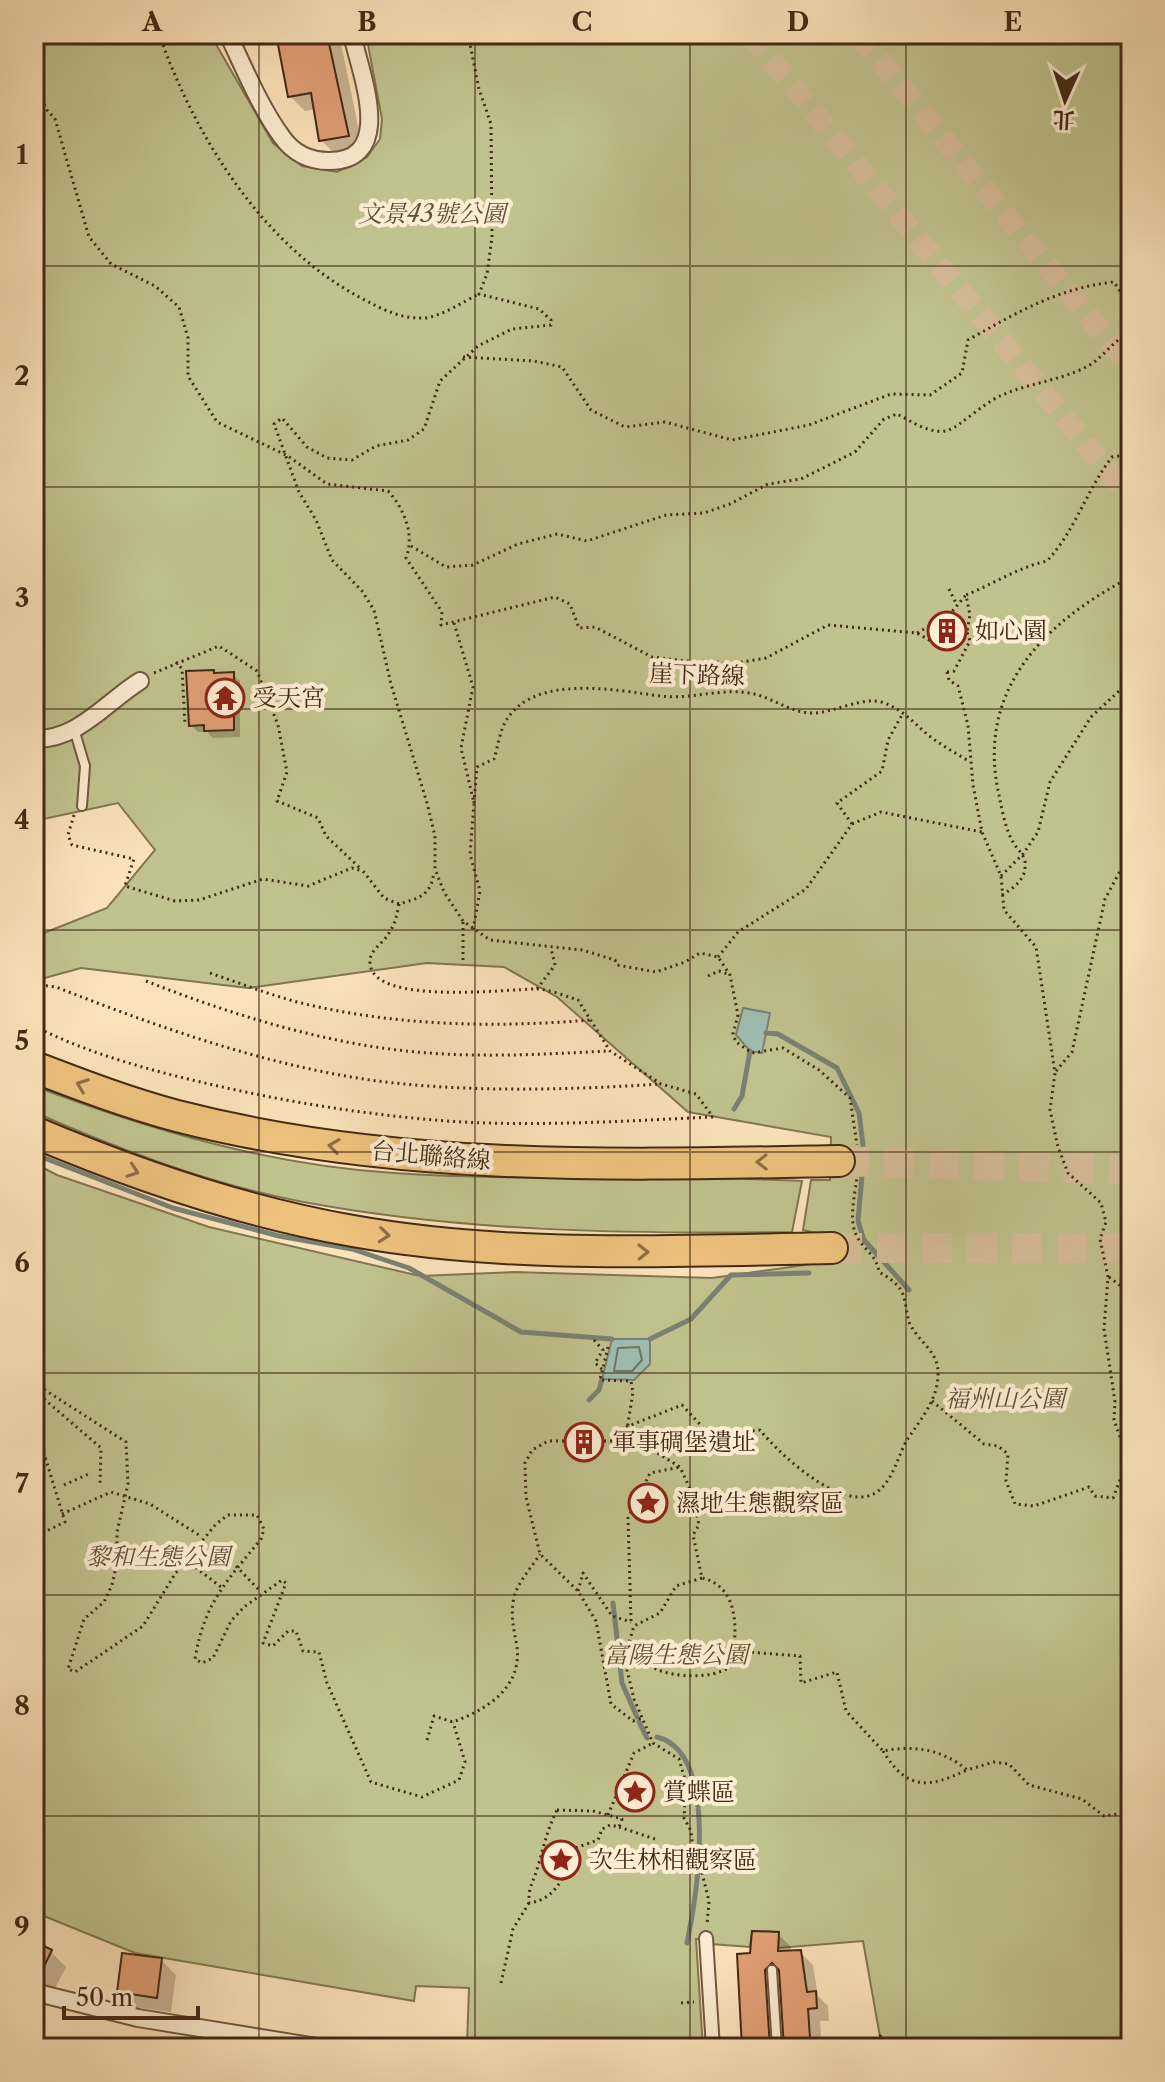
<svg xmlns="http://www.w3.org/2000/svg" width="1165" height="2082" font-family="'Libre Caslon Text','Noto Serif TC',serif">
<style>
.green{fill:#c1c38e;stroke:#827652;stroke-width:2}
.water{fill:#9fbeb2;stroke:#7a8274;stroke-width:2}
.shadow{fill:#0003;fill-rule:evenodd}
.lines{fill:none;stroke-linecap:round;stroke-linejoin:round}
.shore{stroke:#717464;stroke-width:2}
.stream{stroke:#7a8274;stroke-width:5}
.building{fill:#e19f74;stroke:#432916;stroke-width:2}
.secondary-tunnel{stroke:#d7be99;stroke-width:22;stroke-dasharray:22 11;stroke-linecap:butt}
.motorway-tunnel{stroke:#d7be99;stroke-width:30;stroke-dasharray:30 15;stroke-linecap:butt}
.service-casing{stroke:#71583f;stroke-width:12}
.pedestrian-casing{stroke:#71583f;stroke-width:16}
.minor-casing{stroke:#71583f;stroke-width:20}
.motorway-casing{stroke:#432916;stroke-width:34}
.path{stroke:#432916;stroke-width:3;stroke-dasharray:2 4;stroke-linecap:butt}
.service{stroke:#fdedd2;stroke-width:8}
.pedestrian{stroke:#fdedd2;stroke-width:12}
.minor{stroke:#fdedd2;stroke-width:16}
.motorway{stroke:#eec27d;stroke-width:30}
.oneway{stroke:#906e44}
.grid{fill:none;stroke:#432916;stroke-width:2;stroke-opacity:0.55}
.labels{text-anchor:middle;stroke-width:8;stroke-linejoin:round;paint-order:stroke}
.park-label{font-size:24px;font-style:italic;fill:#625034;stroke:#fdedd2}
.poi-label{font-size:24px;fill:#432916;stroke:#fdedd2;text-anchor:start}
.street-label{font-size:24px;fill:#432916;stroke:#fdedd2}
.neatline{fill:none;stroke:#432916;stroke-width:3}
.grid-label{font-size:26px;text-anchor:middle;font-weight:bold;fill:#432916}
</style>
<rect width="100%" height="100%" fill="#fce3ba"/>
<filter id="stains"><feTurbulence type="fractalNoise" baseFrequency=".0025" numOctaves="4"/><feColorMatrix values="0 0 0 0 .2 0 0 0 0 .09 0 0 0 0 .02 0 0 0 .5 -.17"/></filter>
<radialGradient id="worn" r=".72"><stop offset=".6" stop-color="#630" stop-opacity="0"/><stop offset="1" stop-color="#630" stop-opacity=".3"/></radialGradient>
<g class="green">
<path d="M34,34h176l63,109 29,23 35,6 30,-15 13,-18 2,-20 -16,-85h765v2014h-249l-19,-107 -85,7 1,-16 -27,-1 -2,16 -39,-3v-5h-15l7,109 -236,-3 2,-57 -53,-2 -2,15 -279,-48 -101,-41v-749l23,12 152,52 211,49 94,-4 198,6 121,-17 -5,-25 -25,-6 8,-50h19l1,-43 -143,-25 -131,-115 -53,-30 -77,-4 -179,25 -167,-20 -47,13v-44l73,-29 48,-58 -37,-47 -84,18z"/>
<path d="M34,1086c117,44 234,79 360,87 135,9 272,1 408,8l-10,51c-166,2 -331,0 -494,-31 -91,-18 -180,-52 -264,-89z"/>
</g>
<g class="water">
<path d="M743,1008l27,5 -8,40 -12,-2 -14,-16z"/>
<path d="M612,1339h38v25l-16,16 -32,-1z"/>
</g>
<g class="shadow">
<path d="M278,34h61l24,116 -27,5 -15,-15 -5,-31 -11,2 -15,-15z"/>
<path d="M952,623l7,12 -14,7 -7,-12z"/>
<path d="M233,674l7,7v56l-27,1 -6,-6h-9l-7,-7z"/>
<path d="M778,1934l13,13v6l9,-1 13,13 5,31 10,10 1,15h-9l2,27h-78l8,-93zM781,1979l2,41h-3l-3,-36z"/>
<path d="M34,1943l17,9 15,15 -14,27 -18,-9z"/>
<path d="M161,1960l15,15 -5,37 -37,-5 -15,-15z"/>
</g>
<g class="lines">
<path class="shore" d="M639,1347l3,13 -10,11h-18l4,-23z"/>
<g class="stream">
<path d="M766,1033l12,1 59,34 22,45 5,40 -6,68 6,19 45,50"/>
<path d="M734,1109l8,-13 8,-45"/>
<path d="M34,1154l139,54 106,28 73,13 57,19 112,64 91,7"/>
<path d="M650,1339l41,-20 40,-44 78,-2"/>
<path d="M589,1400l10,-10 3,-11"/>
<path d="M613,1603l9,80 15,34"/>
<path d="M639,1722l8,16"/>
<path d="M657,1737c63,16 40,160 30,206"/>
</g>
</g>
<g class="building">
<path d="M276,34h51l22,102 -30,5 -8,-48 -23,4z"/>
<path d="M214,670v3l20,-1v58l-30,1v-6l-15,1 -3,-55z"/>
<path d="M752,1931l27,1 -1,19 23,-1 6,42 9,-1 1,17 -9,1 2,29 -4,1 1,9h-23l-5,-78 -7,-7 -7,7 5,78h-28l-5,-94 13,-1z"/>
<path d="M34,1941l18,9 -15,31h-3z"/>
<path d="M122,1953l40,5 -5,40 -40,-6z"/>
</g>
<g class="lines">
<g class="secondary-tunnel">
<path d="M750,34l381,465"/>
<path d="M858,34l273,334"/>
</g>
<g class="motorway-tunnel">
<path d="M839,1161l292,9"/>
<path d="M832,1248h299"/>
</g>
<defs>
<g id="service">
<path d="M74,729l11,37 -3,40"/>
<path d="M772,1970l5,78"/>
</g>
<path id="pedestrian" d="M706,1938l7,110"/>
<g id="minor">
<path d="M228,34c16,34 32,73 54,103 11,16 28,24 47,24 69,0 30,-91 23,-127"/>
<path d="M34,739c44,1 71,-36 106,-58"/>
<path d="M34,1992l104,26 185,30"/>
</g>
<g id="motorway">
<path d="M34,1067c47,18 94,36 143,49 217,56 441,49 662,45"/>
<path d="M34,1132c102,43 209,80 319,99 157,28 319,20 479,17"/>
</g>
</defs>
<use href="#service" class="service-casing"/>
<use href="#pedestrian" class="pedestrian-casing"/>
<use href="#minor" class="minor-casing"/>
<use href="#motorway" class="motorway-casing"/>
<g class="path">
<path d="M159,34c36,103 104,212 202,264 21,11 39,21 63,20 17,-1 40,-17 55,-24"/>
<path d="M468,34l11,55 12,35 1,113 -5,37 -8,20 60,15 12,11v5l-39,4 -34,17 -38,35 -16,48 -16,11 -32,6 -24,14 -25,-2 -20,-11 -25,-29 -8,6 25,68 17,28 16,40 30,31 12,19 17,74 36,119 8,33v33l9,23 19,29 27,19 92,10 33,10 2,5 39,7 29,-10 15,-9 18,4 12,18 8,40 -5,19 3,8 16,11 31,-5 36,22 31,28 7,47"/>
<path d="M34,76l12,33 9,10 34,118 22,27 44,22 24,21 9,31v38l29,46 71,34 39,28 61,7c16,17 27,44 18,67l36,54 -1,13 114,-28 15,7 9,24 16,-1 57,30 34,4 50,2 30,-5 62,-33 89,8 26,15 24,-16 3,-17 -4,-20c27,-11 53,-28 81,-34 28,-30 40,-72 65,-104l19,-3"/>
<path d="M463,357l71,4 28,6 29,43 34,17 40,-5 67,18 77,-15 82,-31 39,1 32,-22 6,-33c48,-27 90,-52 146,-58l17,26"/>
<path d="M411,546l35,21 27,-2 45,-21 39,-10 30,7 79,-26 38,-2 26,-9 38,-20 33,-5 54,-27 29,-33 13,-5c14,7 35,22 52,16 11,-4 35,-27 51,-34 28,-13 60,-15 88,-30 16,-9 25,-26 43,-34"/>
<path d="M949,589l8,16"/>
<path d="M454,623l19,64 -12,61 13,55 -4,51 10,37 -7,39"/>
<path d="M917,633l32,-18 17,-20"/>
<path d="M176,662l6,7 3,56"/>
<path d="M947,672l2,8 9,6 10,39 5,60 9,47 19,44 3,34 32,37 19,126 -5,37 8,37 10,26 33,30 5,19 -6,17 8,38 -4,52 11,73 -1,18 17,48"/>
<path d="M947,672l7,-1 16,-30 -3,-9"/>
<path d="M154,673l65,-27 38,25 21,54 9,47 -10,29 41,17 8,18 35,33"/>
<path d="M474,803l3,-36 17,-8c4,-12 6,-30 13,-40 29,-45 109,-29 153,-23 31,4 59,-8 90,-3 22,4 40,20 63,20 21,0 52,-18 71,-10 18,6 30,20 44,32 13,10 27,18 41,26"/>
<path d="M74,815l-6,20 4,10 62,14 -9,27 50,15 24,-1 64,-21 45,7 44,-18 11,3 21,27 15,6c21,-6 32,-9 35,-32"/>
<path d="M852,824l29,-12 101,20"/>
<path d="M1001,876l22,-22 15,-22 12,-50 41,-65 40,-37"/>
<path d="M1002,895c10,-6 22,-14 23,-27 2,-12 -7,-17 -12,-26 -8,-14 -11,-32 -14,-47 -24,-106 47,-174 132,-218"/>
<path d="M399,904c-2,11 -4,20 -10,29 -6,11 -20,17 -19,30 2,43 137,26 166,26 13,0 29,7 42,11l32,51 51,33 35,10 17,23"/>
<path d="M718,957l20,-25 68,-43 46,-65 -15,-21 45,-32 6,-31 15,-27"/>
<path d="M463,960v-39"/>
<path d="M210,973c29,10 58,21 87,29 97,24 194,26 293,18"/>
<path d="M708,976l11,-5 11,4"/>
<path d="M146,981c76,30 155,55 236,67 75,11 151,7 226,3"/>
<path d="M34,984l22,3c102,40 206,77 314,93 96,13 195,10 291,4"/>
<path d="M537,989l18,-24 -4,-17"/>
<path d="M34,1026c57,29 122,46 184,60 75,17 151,29 228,35 88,6 178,0 267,-4"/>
<path d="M1056,1071l16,-19 33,-153 26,-48"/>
<path d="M1109,1277l22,17"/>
<path d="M594,1340l9,10 -8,13 8,7"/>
<path d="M608,1347l-8,33 31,1 2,11 -8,50"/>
<path d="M34,1383l92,59 2,42 -11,48v30l-5,23 -8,17 -20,17 -16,50 7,3 68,-46 32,-52 41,-50 12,-9h29l7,14 -3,10c-34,42 -57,64 -66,120l7,4 11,-5 18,-37 13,-14 38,-27 4,3 -23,60 10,3 15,-15h8l7,20 16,1 8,31 44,99 51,15 37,-17 6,-18 -12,-40"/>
<path d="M34,1384l10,15 57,49 -1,37"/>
<path d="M932,1401l52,43 14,2 10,8 -2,27 9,23 19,2 55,-19 6,9 18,2 14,-36"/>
<path d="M626,1427l56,-22 28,30 50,-5c20,25 95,96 125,54 10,-12 14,-30 22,-44 13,-20 31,-40 31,-66 1,-23 -21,-33 -29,-52 -3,-10 -3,-21 -7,-30 -6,-10 -13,-14 -23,-20 -2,-15 -12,-20 -20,-32 -12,-17 -4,-44 -2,-63"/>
<path d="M626,1427l11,5 12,16 31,19 12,26 7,32 -6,10 9,43c39,9 36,57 28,89 -18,12 -54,11 -74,2 -10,-4 -20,-18 -27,-26"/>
<path d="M34,1437l9,13 22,72 -31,15"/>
<path d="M642,1441h-94l-16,9 -7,13 1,34 14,57 38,37 18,30 15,83 22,17 9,-3"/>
<path d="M64,1485l27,-12"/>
<path d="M62,1514l49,-22 39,12 52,33"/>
<path d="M186,1560l35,27"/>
<path d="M236,1566l25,26"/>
<path d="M702,1578l-26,8 -16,27 -26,13 -5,17 -2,27 7,29 19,44 26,16 7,24 -2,35 7,13 3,29 7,9 8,32 -2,23"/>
<path d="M578,1591l5,-18 29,43 19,6"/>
<path d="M631,1621l-3,-103 22,-45 30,-6"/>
<path d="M734,1651l66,5 1,27 36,-11 9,39 37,40c31,-6 59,-2 84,19l27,-8 15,2 20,21 53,14 22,17 27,-4"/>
<path d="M427,1740l7,-24 19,6c33,-12 69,-34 64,-75 -3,-19 -7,-30 -3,-50 4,-15 18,-30 26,-43"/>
<path d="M883,1751c24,40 46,37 84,19"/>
<path d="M557,1810l36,1 29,8 -3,8 -9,-2 -8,4 -4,11 -23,8c-10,24 -16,51 -46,55 -1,-16 5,-22 9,-37 6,-20 9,-36 19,-56z"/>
<path d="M608,1815l26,-62 19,-10"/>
<path d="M619,1827l36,12"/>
<path d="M501,1983l12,-54 16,-26"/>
<path d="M681,2003l13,-1"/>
<path d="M876,2048l6,-16"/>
</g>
<use href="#service" class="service"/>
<use href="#pedestrian" class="pedestrian"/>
<use href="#minor" class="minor"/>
<use href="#motorway" class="motorway"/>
</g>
<defs><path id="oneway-chevron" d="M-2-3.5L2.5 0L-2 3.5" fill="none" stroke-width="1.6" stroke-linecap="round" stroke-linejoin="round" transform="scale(2)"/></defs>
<g class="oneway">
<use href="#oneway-chevron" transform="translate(82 1085) rotate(-159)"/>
<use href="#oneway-chevron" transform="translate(334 1146) rotate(-172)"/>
<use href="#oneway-chevron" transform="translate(762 1162) rotate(179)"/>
<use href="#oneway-chevron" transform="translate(133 1171) rotate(19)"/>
<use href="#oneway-chevron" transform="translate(384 1235) rotate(6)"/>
<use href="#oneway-chevron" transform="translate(643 1252) rotate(-1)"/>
</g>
<path class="grid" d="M259,34v2014M475,34v2014M690,34v2014M906,34v2014M34,266h1097M34,487h1097M34,709h1097M34,930h1097M34,1152h1097M34,1373h1097M34,1595h1097M34,1816h1097"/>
<defs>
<symbol id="building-ring" viewBox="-11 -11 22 22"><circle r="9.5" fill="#fdedd2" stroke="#8f2418" stroke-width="1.5"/><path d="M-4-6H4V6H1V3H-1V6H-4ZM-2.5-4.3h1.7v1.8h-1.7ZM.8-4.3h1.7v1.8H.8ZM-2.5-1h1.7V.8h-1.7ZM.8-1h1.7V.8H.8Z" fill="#8f2418"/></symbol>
<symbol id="temple-ring" viewBox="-11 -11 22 22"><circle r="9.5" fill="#fdedd2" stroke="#8f2418" stroke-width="1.5"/><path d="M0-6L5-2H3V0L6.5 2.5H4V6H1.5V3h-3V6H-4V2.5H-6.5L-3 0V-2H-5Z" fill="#8f2418"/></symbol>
<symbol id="sight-ring" viewBox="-11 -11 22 22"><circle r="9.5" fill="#fdedd2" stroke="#8f2418" stroke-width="1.5"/><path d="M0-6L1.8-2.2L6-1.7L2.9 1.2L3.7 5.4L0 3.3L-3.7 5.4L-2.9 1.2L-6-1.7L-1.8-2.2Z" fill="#8f2418"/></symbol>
</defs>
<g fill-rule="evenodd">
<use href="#building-ring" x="925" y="609" width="44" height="44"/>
<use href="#temple-ring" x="203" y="676" width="44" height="44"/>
<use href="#building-ring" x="562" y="1420" width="44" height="44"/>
<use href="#sight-ring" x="626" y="1481" width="44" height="44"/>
<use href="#sight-ring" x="613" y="1770" width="44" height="44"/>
<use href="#sight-ring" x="539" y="1838" width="44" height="44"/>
</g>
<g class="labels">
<g class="park-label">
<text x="432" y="222">文景43號公園</text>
<text x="1005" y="1407">福州山公園</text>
<text x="158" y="1565">黎和生態公園</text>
<text x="676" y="1663">富陽生態公園</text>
</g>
<g class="poi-label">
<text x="975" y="639">如心園</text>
<text x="253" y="706">受天宮</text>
<text x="612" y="1450">軍事碉堡遺址</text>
<text x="676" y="1511">濕地生態觀察區</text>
<text x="663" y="1800">賞蝶區</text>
<text x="589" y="1868">次生林相觀察區</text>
</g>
<g class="street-label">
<text transform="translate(697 675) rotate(2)" y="8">崖下路線</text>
<text transform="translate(431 1156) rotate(5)" y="8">台北聯絡線</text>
</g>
</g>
<rect width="1165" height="2082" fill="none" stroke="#fce3ba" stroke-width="88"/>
<g transform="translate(1065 100) rotate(183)" stroke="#fdedd2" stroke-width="6" paint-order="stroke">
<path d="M0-6L14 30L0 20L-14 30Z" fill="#432916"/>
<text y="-12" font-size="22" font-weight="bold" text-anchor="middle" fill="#432916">北</text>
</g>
<path d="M64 2006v12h134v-12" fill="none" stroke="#432916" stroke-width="4"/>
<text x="76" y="2006" font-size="24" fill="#432916" stroke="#fdedd2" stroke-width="6" paint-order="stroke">50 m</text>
<rect x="44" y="44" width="1077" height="1994" class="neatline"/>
<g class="grid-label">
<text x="152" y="31">A</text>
<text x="367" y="31">B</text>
<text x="582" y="31">C</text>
<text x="798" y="31">D</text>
<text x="1013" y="31">E</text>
<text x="22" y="164">1</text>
<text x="22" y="385">2</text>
<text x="22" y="607">3</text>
<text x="22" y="829">4</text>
<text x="22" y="1050">5</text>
<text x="22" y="1272">6</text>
<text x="22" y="1493">7</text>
<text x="22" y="1715">8</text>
<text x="22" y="1936">9</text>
</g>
<rect width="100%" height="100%" filter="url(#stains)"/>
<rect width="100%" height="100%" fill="url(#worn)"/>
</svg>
